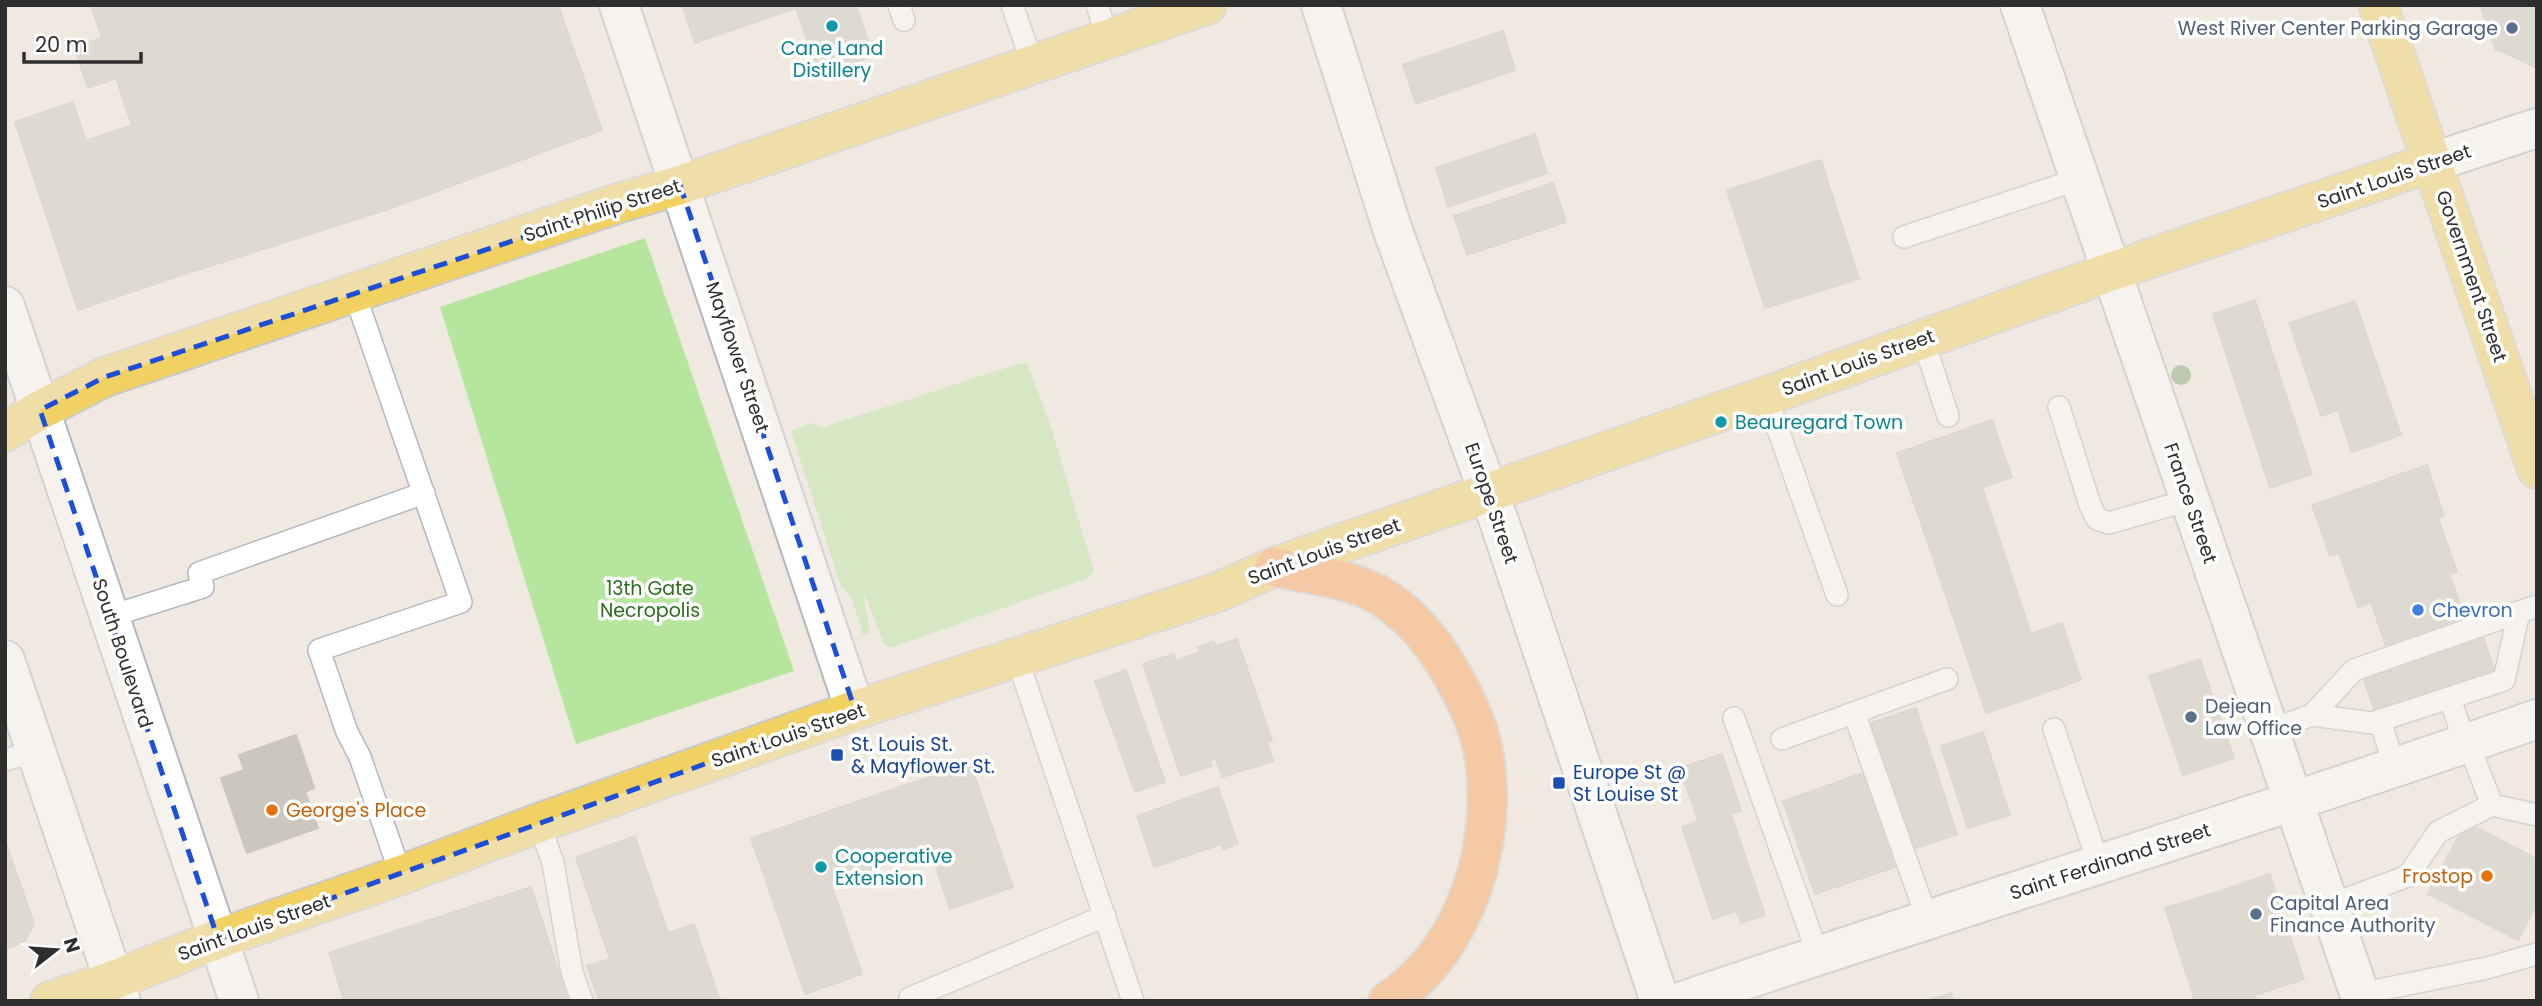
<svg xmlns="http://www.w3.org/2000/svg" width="2542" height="1006" font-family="Poppins,sans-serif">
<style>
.green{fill:#b6e59e}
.building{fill:#cbc7bf;stroke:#cbc5ba;stroke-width:2}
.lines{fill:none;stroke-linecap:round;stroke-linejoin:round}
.lane-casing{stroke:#b4b7c1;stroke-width:24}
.street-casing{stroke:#b4b7c1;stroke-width:42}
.secondary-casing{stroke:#b4b7c1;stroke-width:42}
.primary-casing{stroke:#c9c9c9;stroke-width:42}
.highway-casing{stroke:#c9c9c9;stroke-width:42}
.lane{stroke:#fff;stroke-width:21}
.street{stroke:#fff;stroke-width:38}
.secondary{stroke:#fff;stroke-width:38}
.primary{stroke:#f2d163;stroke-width:38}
.highway{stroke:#ffa35c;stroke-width:38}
.tree{fill:#84a574}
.marked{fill:none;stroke:#1d4ed8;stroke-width:5;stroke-dasharray:14 9;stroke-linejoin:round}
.culture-dot{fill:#0f9aa8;stroke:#fff;stroke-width:2.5}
.service-dot{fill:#5c6f8a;stroke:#fff;stroke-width:2.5}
.shop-dot{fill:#3f7fe0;stroke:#fff;stroke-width:2.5}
.transit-dot{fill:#1a4fb4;stroke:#fff;stroke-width:2.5}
.food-dot{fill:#e8710a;stroke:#fff;stroke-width:2.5}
.labels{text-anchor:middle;stroke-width:7;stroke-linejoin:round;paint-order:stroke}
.service-label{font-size:19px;fill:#4e5e75;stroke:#fff;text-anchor:start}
.culture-label{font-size:19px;fill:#0d838f;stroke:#fff;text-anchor:start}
.street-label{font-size:19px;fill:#2e2e2e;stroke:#fff}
.park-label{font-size:19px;fill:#2c6e1b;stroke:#fff}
.shop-label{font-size:19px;fill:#366cbe;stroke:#fff;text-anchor:start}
.transit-label{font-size:19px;fill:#164399;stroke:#fff;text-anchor:start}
.food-label{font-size:19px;fill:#c56008;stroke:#fff;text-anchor:start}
</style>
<rect width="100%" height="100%" fill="#efe9e1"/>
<g class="green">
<path d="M645,238l149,433 -218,73 -136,-437z"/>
<path d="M1021,363h6l24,64 43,145 -6,6 -198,70 -6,-4 -21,-54 7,43 -7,2 -11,-36 -11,-13 -50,-155 19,-8 14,4z"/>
</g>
<g class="building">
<path d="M91,5h230l1,3 -234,80 -14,-41 28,-9z"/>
<path d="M329,5h229l44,125 -207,77 -70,-200z"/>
<path d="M682,5h174l17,51 -54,18 -23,-66 -101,35z"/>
<path d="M2480,5h57v63l-38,-18 -3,1z"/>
<path d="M325,7l70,200 -213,68 -66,-197z"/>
<path d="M1503,31l12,39 -99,34 -13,-39z"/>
<path d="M73,102l13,39 46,-16 50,150 -104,35 -63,-188z"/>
<path d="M1535,134l12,39 -99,34 -12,-39z"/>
<path d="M1821,160l38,119 -94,29 -38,-118z"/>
<path d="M1553,183l13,39 -99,33 -13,-39z"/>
<path d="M2255,300l57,174 -42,14 -57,-174z"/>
<path d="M2355,301l46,134 -49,17 -14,-42 -17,6 -32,-93z"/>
<path d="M1992,420l20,57 -30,10 49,147 31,-11 19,57 -95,33 -89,-260z"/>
<path d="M2427,465l17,51 -114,40 -18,-51z"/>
<path d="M2438,518l19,54 -99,35 -19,-54z"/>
<path d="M2450,575l15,43 -79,28 -15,-44z"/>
<path d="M2483,637l12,35 -120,40 -12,-35z"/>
<path d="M1237,639l35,102 -5,1 6,19 -51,16 -6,-18 -4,1 -34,-100 22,-8 -2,-5 16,-6 2,5z"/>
<path d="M1174,654l38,112 -31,10 -38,-112z"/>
<path d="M2200,659l34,99 -51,17 -34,-99z"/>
<path d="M1126,670l39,112 -30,10 -40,-111z"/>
<path d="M1916,708l41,126 -44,15 -42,-126z"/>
<path d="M1983,732l27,83 -42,13 -27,-82z"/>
<path d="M296,735l18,53 -9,4 13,36 -71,25 -26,-75 23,-8 -5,-15z"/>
<path d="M1722,754l19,57 -10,3 34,101 -24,8 -5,-12 -23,8 -31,-92 16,-6 -18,-53z"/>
<path d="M970,763l43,124 -63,22 -20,-59 -99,34 31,90 -57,20 -54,-156z"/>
<path d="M1863,773l32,94 -80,27 -32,-93z"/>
<path d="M1218,787l20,57 -15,5 -2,-5 -67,23 -17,-51z"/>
<path d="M2466,822l71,37v44l-19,37 -90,-46z"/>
<path d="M635,836l33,97 26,-9 26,77h-121l-12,-35 23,-7 -34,-102z"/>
<path d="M5,840l29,84 -10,18 -19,7z"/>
<path d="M2270,874l34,105 -49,16 -34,-104z"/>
<path d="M531,887l37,114h-224l-15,-48z"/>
<path d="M2221,891l34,104 1,6h-61l-30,-93z"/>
<path d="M1951,993l2,8h-28z"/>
</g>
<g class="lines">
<defs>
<g id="lane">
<path d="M899,5l5,15"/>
<path d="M1012,5l21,60"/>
<path d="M1097,5l11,34"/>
<path d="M1904,237l175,-58"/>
<path d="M354,292l107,310 -142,48 28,82 13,25 41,118"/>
<path d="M1923,339l25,77"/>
<path d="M1766,396l71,199"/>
<path d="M2059,407l31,98 7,14 12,4 80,-23"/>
<path d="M111,616l92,-29 -4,-14 225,-80"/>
<path d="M1017,658l116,343"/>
<path d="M2450,698l15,46"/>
<path d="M1854,713l73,205"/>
<path d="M2312,715l42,-45 165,-58"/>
<path d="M1734,718l84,237"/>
<path d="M2380,720l15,48"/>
<path d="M2054,729l45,136"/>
<path d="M2270,730l42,-15 60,8 132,-43 15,-68 18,-6"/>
<path d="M1782,739l165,-60"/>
<path d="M5,760l31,-9"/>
<path d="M2492,805l45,10"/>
<path d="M539,823l14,40 19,109 10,29"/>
<path d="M2330,905l78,-29 30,-44 54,-27 -24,-62"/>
<path d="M2359,994l128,-26 50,-14"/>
<path d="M910,998l195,-82"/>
</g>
<g id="street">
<path d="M619,5l236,705"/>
<path d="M1321,5l72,226 107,293 160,477"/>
<path d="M2020,5l342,996"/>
</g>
<g id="secondary">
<path d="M2433,162l104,-34"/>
<path d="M5,306l234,695"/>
<path d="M5,660l116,341"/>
<path d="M1683,1001c284,-97 571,-183 854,-282"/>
</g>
<g id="primary">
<path d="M2378,5l159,464"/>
<path d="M5,432l35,-22 65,-33 514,-174 61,-18 527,-180"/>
<path d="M50,1001l64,-21 104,-41 183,-64 138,-52 316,-113 363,-118 56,-25 492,-171 344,-124 323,-110"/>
</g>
<path id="highway" d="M1274,567c33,7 74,11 103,27 30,17 53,44 70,72 15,25 30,55 36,84 17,88 -16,201 -95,251"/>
</defs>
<use href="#lane" class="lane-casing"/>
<use href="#street" class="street-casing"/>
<use href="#secondary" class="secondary-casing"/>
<use href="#primary" class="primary-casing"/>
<use href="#highway" class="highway-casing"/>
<use href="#lane" class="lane"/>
<use href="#street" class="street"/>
<use href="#secondary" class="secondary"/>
<use href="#primary" class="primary"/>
<use href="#highway" class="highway"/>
</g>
<circle class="tree" cx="2181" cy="375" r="10"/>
<path d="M0 0H2542V1006H0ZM680,185l175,525 -637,229 -178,-529 65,-33z" fill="#efe9e1" fill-opacity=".55" fill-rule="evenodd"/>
<path class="marked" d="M680,185l175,525 -637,229 -178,-529 65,-33z"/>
<g class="culture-dot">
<circle cx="832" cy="26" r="7"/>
<circle cx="1721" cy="422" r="7"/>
<circle cx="821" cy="867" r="7"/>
</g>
<g class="service-dot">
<circle cx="2512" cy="28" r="7"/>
<circle cx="2191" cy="717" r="7"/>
<circle cx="2256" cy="914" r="7"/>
</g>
<circle class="shop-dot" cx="2418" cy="610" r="7"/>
<g class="transit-dot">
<rect x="830" y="748" width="14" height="14" rx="3.5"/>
<rect x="1552" y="776" width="14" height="14" rx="3.5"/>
</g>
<g class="food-dot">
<circle cx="272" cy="810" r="7"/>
<circle cx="2487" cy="876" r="7"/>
</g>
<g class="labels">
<g class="service-label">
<text x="2498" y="35" text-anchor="end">West River Center Parking Garage</text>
<text x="2205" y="713">Dejean<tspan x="2205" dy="22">Law Office</tspan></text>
<text x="2270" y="910">Capital Area<tspan x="2270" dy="22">Finance Authority</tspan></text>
</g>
<g class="culture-label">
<text x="832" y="55" text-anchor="middle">Cane Land<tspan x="832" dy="22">Distillery</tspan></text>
<text x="1735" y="429">Beauregard Town</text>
<text x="835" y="863">Cooperative<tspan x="835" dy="22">Extension</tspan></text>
</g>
<g class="street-label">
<text transform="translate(2394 176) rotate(-19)" y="7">Saint Louis Street</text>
<text transform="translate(602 210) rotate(-18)" y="7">Saint Philip Street</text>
<text transform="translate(2472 276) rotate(71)" y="7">Government Street</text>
<text transform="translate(738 357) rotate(71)" y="7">Mayflower Street</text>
<text transform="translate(1858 362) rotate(-20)" y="7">Saint Louis Street</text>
<text transform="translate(1492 503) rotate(71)" y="7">Europe Street</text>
<text transform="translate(2191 503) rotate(71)" y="7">France Street</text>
<text transform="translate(1324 551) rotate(-20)" y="7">Saint Louis Street</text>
<text transform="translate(123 653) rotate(72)" y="7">South Boulevard</text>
<text transform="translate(788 735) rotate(-19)" y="7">Saint Louis Street</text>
<text transform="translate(2110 861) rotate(-18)" y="7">Saint Ferdinand Street</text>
<text transform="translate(254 927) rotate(-20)" y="7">Saint Louis Street</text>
</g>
<g class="park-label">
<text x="650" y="595">13th Gate<tspan x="650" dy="22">Necropolis</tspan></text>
</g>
<g class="shop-label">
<text x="2432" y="617">Chevron</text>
</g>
<g class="transit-label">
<text x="851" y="751">St. Louis St.<tspan x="851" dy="22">&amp; Mayflower St.</tspan></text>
<text x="1573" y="779">Europe St @<tspan x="1573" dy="22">St Louise St</tspan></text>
</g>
<g class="food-label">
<text x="286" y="817">George's Place</text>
<text x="2473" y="883" text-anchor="end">Frostop</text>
</g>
</g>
<rect width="2542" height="1006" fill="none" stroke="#2e2e2e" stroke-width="14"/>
<g transform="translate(56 950) rotate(73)" stroke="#ffffff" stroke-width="5" paint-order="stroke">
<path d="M0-5L12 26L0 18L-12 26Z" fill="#2e2e2e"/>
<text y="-10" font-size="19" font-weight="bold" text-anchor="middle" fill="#2e2e2e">N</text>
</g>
<path d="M24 52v10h117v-10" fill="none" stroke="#2e2e2e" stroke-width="3.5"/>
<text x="35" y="52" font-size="21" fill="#2e2e2e" stroke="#ffffff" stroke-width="5" paint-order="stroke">20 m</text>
</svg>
